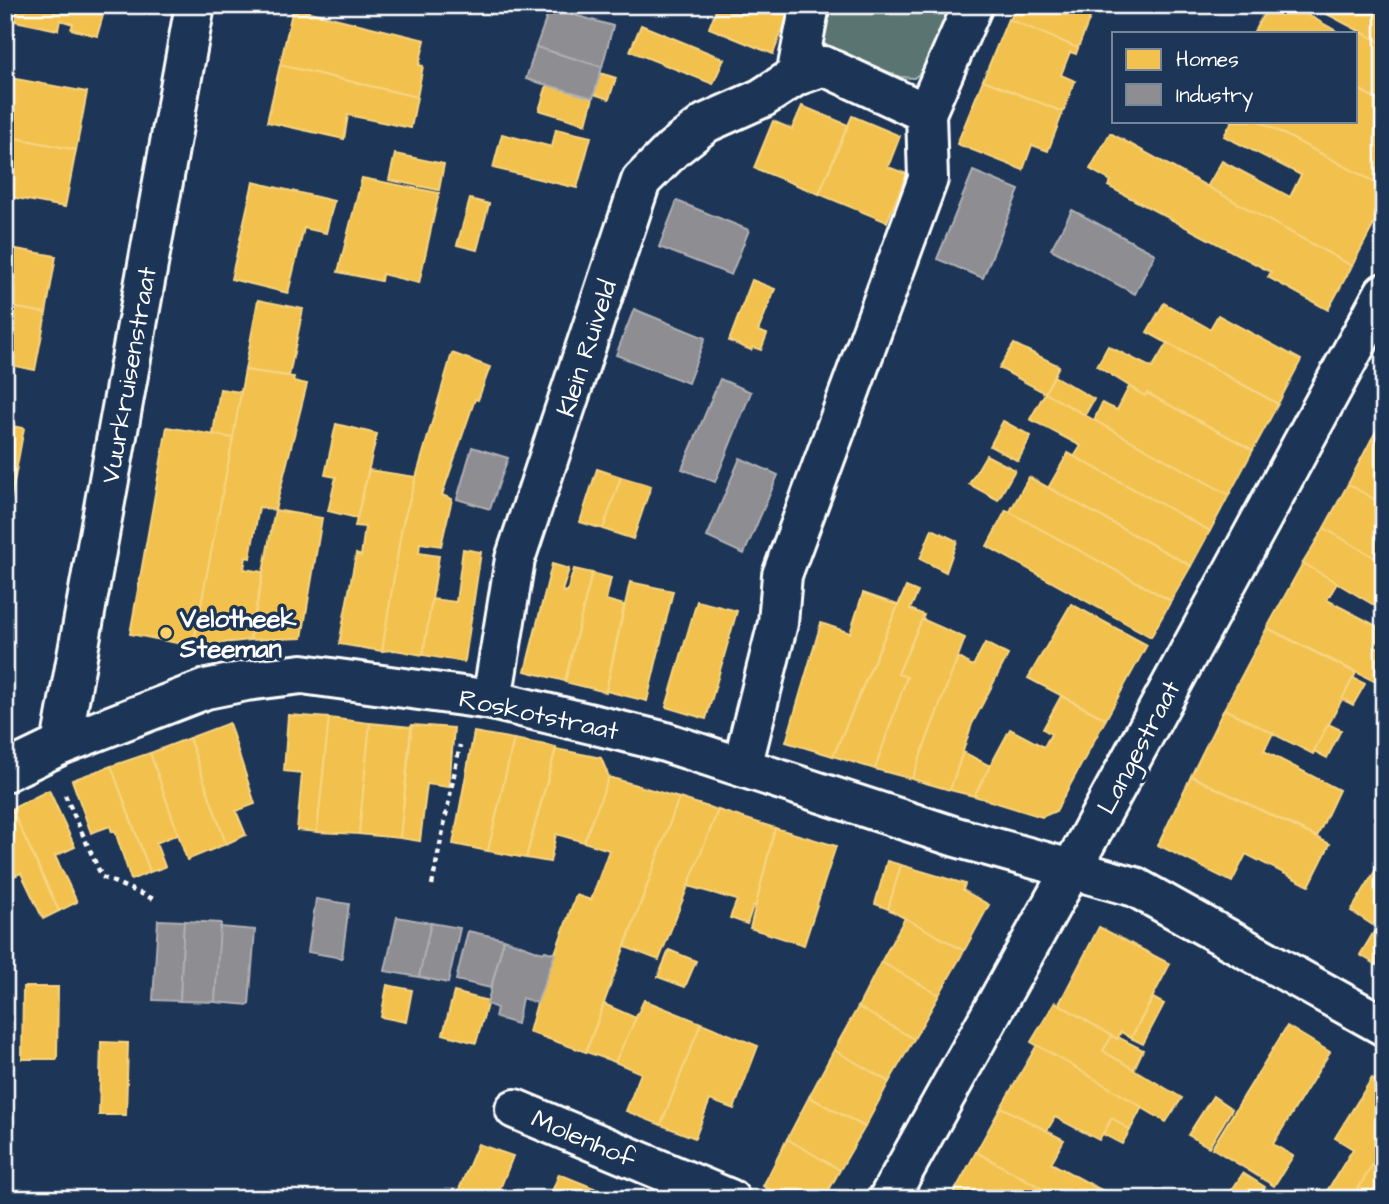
<svg xmlns="http://www.w3.org/2000/svg" width="1389" height="1204" font-family="'Architects Daughter',sans-serif">
<style>
.green{fill:#5a7471;stroke:#acbab8;stroke-width:2}
.homes{fill:#f2c14e;stroke:#f6d483;stroke-width:2}
.industry{fill:#8d8d92;stroke:#afafb3;stroke-width:2}
.lines{fill:none;stroke-linecap:round;stroke-linejoin:round}
.minor-casing{stroke:#fff;stroke-width:44}
.tertiary-casing{stroke:#fff;stroke-width:44}
.path{stroke:#fff;stroke-width:4.5;stroke-dasharray:5 5;stroke-linecap:butt}
.minor{stroke:#1d3557;stroke-width:38}
.tertiary{stroke:#1d3557;stroke-width:38}
.poi-dot{fill:#ffd166;stroke:#1d3557;stroke-width:2.5}
.labels{text-anchor:middle;stroke-width:7;stroke-linejoin:round;paint-order:stroke}
.street-label{font-size:26px;fill:#fff;stroke:#1d3557}
.poi-label{font-size:26px;font-weight:bold;fill:#fff;stroke:#1d3557;text-anchor:start}
</style>
<rect width="100%" height="100%" fill="#1d3557"/>
<filter id="ink" filterUnits="userSpaceOnUse"><feTurbulence type="fractalNoise" baseFrequency=".0143" numOctaves="2"/><feDisplacementMap in="SourceGraphic" scale="14" xChannelSelector="R" yChannelSelector="G"/><feConvolveMatrix kernelMatrix="1 2 1 2 8 2 1 2 1" color-interpolation-filters="sRGB"/></filter>
<g filter="url(#ink)">
<path class="green" d="M831,5h123l-23,60 -17,13 -14,-1 -83,-36z"/>
<g class="homes">
<path d="M5,5h101l-9,31 -26,-7 2,-5 -13,-4 -2,10 -53,-11z"/>
<path d="M718,5h74l-19,49 -64,-26z"/>
<path d="M1017,5h78l-17,43 -68,-28z"/>
<path d="M1269,5h21l50,28h-87z"/>
<path d="M1310,5h66l8,4v35z"/>
<path d="M293,8l132,32 -6,25 4,1 -6,31 -137,-32z"/>
<path d="M1008,19l70,29 -2,6 -6,-2 -9,23 14,6 -12,31 -80,-32z"/>
<path d="M641,25l83,34 -11,25 -83,-33z"/>
<path d="M1359,31l25,13v59l-28,-15v-52z"/>
<path d="M280,65l137,32 -6,31 -63,-13 -4,24 -77,-17z"/>
<path d="M600,73l16,5 -7,21 -15,-5z"/>
<path d="M5,77l82,15 -11,58 -71,-14z"/>
<path d="M983,80l80,32 -15,39 -16,-6 -9,25 -66,-26z"/>
<path d="M547,85l46,13 -7,26 -47,-14z"/>
<path d="M1356,88l28,15v84l-125,-66h97z"/>
<path d="M802,106l46,19 -29,69 -65,-26 19,-47 19,8z"/>
<path d="M852,116l48,20 -12,31 19,7 -20,48 -68,-28z"/>
<path d="M1232,121h27l125,66v18l-32,61 -145,-79 15,-26 68,36 11,-22 -77,-39z"/>
<path d="M556,129l35,8 -14,51 -84,-20 9,-34 50,13z"/>
<path d="M1110,133l242,133 -24,44 -60,-33 3,-5 -163,-86 3,-5 -21,-12z"/>
<path d="M5,136l71,14 -11,57 -60,-11z"/>
<path d="M395,154l49,10 -5,26 -50,-10z"/>
<path d="M362,178l77,15 -20,90 -37,-9 -1,7 -43,-9z"/>
<path d="M253,182l81,19 -8,32 -22,-5 -16,65 -57,-14z"/>
<path d="M470,199l19,5 -12,46 -20,-5z"/>
<path d="M5,247l51,9 -10,57 -41,-7z"/>
<path d="M752,280l23,9 -17,42 9,3 -6,16 -8,-3 -2,3 -22,-9z"/>
<path d="M258,300l45,9 -14,67 -44,-6z"/>
<path d="M1164,303l46,26 8,-14 83,45 -23,44 -131,-72z"/>
<path d="M5,306l41,7 -11,57 -30,-6z"/>
<path d="M1167,343l111,61 -25,46 -106,-57 -2,3 -48,-30 11,-20 44,22z"/>
<path d="M1014,344l45,22 -14,27 -46,-25z"/>
<path d="M452,353l38,14 -12,33 -3,-1 -33,96 10,4 -11,47 -21,-3 -1,10 20,3 -16,99 -28,-5 -13,1 20,-125z"/>
<path d="M245,370l49,7 -1,4 14,3 -32,126 -16,-3 -9,51 -4,-1 -2,12 19,3 -13,68 -57,6z"/>
<path d="M1054,376l40,23 -9,16 -40,-22z"/>
<path d="M1129,387l16,9 2,-3 106,57 -24,45 -135,-75 8,-17 15,7z"/>
<path d="M220,389l21,3 -8,46 -20,-4z"/>
<path d="M1045,393l184,102 -19,36 -136,-74 7,-11 -51,-27z"/>
<path d="M1384,417v30l-13,-7z"/>
<path d="M1003,421l28,15 -13,25 -28,-15z"/>
<path d="M336,424l41,10 -20,84 -29,-7 8,-34 -11,-2z"/>
<path d="M5,425l19,3 -9,49 -10,-2z"/>
<path d="M167,427l66,11 -40,208 -63,-12z"/>
<path d="M1371,440l13,7v58l-36,-21z"/>
<path d="M1068,453l142,78 -19,35 -143,-78z"/>
<path d="M986,455l29,15 -17,30 -29,-16z"/>
<path d="M597,469l24,8 -18,52 -23,-7z"/>
<path d="M369,470l47,7 -14,49 -20,125 -43,-7 17,-90 5,2 4,-29 -10,-1z"/>
<path d="M5,475l10,2 -9,49h-1z"/>
<path d="M621,477l30,9 -18,53 -30,-10z"/>
<path d="M1029,477l162,89 -20,35 -162,-88z"/>
<path d="M1348,484l36,21v58l-60,-35z"/>
<path d="M275,510l47,8 -20,120 -52,2z"/>
<path d="M1006,510l165,91 -20,36 -164,-91z"/>
<path d="M1324,528l60,35v48l-81,-48z"/>
<path d="M932,529l25,12 -11,31 -26,-13z"/>
<path d="M463,549l18,3 -16,108 -1,2 -41,-7 9,-56 24,3z"/>
<path d="M1303,563l34,20 -10,17 57,30 -9,16 9,4v36l-117,-58z"/>
<path d="M552,564l17,5 -7,22 5,1 7,-23 18,4 -27,108 -40,-10z"/>
<path d="M592,573l19,5 -5,22 18,5 -18,87 -41,-10z"/>
<path d="M630,582l43,9 -26,110 -41,-10z"/>
<path d="M906,587l12,5 -8,17 14,6 -26,59 9,3 -32,92 -42,-13z"/>
<path d="M863,593l35,12 -65,151 -47,-14 35,-119 29,10z"/>
<path d="M697,601l40,10 -31,108 -40,-12z"/>
<path d="M1071,604l76,41 -41,74 -78,-41z"/>
<path d="M922,619l43,19 -53,141 -37,-10 32,-92 -9,-3z"/>
<path d="M1267,628l89,45 -43,81 -89,-45z"/>
<path d="M985,643l23,12 -36,69 -22,66 -38,-11 46,-122 15,9z"/>
<path d="M1353,678l12,6 -12,21 -11,-6z"/>
<path d="M1061,696l45,23 -50,92 -14,6 -68,-21 36,-67 34,18 7,-13 -8,-5z"/>
<path d="M1224,709l49,24 -9,18 75,39 -22,47 -126,-61z"/>
<path d="M288,715l41,3 -12,114 -20,-2 5,-57 -18,-2z"/>
<path d="M329,718l41,5 -11,111 -42,-2z"/>
<path d="M229,723l26,81 -19,7 10,24 -20,9 -37,-106z"/>
<path d="M370,723l41,4 -11,111 -41,-4z"/>
<path d="M1328,724l13,6 -14,28 -13,-7z"/>
<path d="M412,725l42,3 -5,59 -22,-3 -7,57 -20,-3z"/>
<path d="M474,732l40,7 -26,112 -35,-7z"/>
<path d="M189,738l37,106 -39,16 -37,-107z"/>
<path d="M514,739l42,8 -30,111 -38,-7z"/>
<path d="M556,749l45,9 8,19 -25,65 -28,-8 -6,28 -24,-4z"/>
<path d="M963,752l27,14 -16,30 -24,-6z"/>
<path d="M150,753l28,81 -22,9 9,24 -15,5 -39,-106z"/>
<path d="M111,766l39,106 -19,8 -16,-49 -3,1 -2,-6 -19,7 -19,-53z"/>
<path d="M1191,776l139,68 -21,42 -63,-32 -14,28 -74,-37z"/>
<path d="M609,777l70,21 -93,254 -57,-20 8,-29 39,-108 15,5 18,-50 -25,-8z"/>
<path d="M49,790l26,57 -20,9 22,46 -18,9 -48,-102z"/>
<path d="M679,798l39,12 -59,150 -34,-13z"/>
<path d="M12,810l47,101 -16,8 -22,-46 -16,7v-67z"/>
<path d="M718,810l57,18 -19,78h-3l-6,18 -17,-6 7,-18 -49,-14z"/>
<path d="M775,828l61,18 -32,99 -54,-17z"/>
<path d="M887,861l14,4 -13,44 -13,-5z"/>
<path d="M901,865l64,19 -2,6 26,15 -25,46 -76,-42z"/>
<path d="M1375,871l9,5v31l-11,18 -22,-14z"/>
<path d="M1384,915v54l-24,-14z"/>
<path d="M905,918l59,33 -25,44 -58,-33z"/>
<path d="M1099,927l71,37 -39,74 -10,-6 -4,7 -58,-35z"/>
<path d="M669,950l27,11 -11,26 -27,-10z"/>
<path d="M881,962l58,33 -25,44 -56,-32z"/>
<path d="M387,985l25,5 -6,32 -25,-5z"/>
<path d="M23,987h35l-1,72h-35z"/>
<path d="M454,992l34,9 -12,42 -33,-9z"/>
<path d="M1153,998l11,6 -21,40 -12,-6z"/>
<path d="M644,1000l57,23 -40,102 -35,-14 15,-38 -26,-11z"/>
<path d="M1055,1002l57,34 -9,15 79,47 -16,24 -135,-80z"/>
<path d="M604,1004l32,14 -21,44 -29,-10z"/>
<path d="M858,1007l56,32 -25,43 -55,-32z"/>
<path d="M701,1023l57,23 -24,63 -24,-9 -15,38 -34,-13z"/>
<path d="M1287,1026l43,26 -57,92 20,12 -19,30 -62,-38z"/>
<path d="M1112,1036l5,3 1,-2 25,13 -9,19 -31,-18z"/>
<path d="M101,1042l27,1 -2,72h-27z"/>
<path d="M1037,1045l105,62 -12,23 -18,-12 -13,22 -44,-23 -8,14 -46,-24z"/>
<path d="M834,1050l55,32 -24,45 -56,-30z"/>
<path d="M1372,1078l12,7v61l-32,53h-30l31,-50 -18,-11z"/>
<path d="M1213,1096l19,13 -23,38 -21,-12z"/>
<path d="M809,1097l56,30 -25,43 -53,-31z"/>
<path d="M1001,1107l63,33 -13,23 67,36h-57l-85,-47z"/>
<path d="M1112,1118l18,12 -8,14 -19,-10z"/>
<path d="M787,1139l53,31 -16,29h-39l-22,-13z"/>
<path d="M478,1144l35,12 -15,38 12,5h-55z"/>
<path d="M1384,1146v53h-32z"/>
<path d="M976,1152l85,47h-103l-6,-3z"/>
<path d="M1243,1173l22,14 -8,12h-31z"/>
<path d="M559,1174l35,14 -5,11h-40z"/>
<path d="M594,1188l3,2 25,9h-33z"/>
</g>
<g class="industry">
<path d="M550,8l63,18 -11,41 -66,-20z"/>
<path d="M536,47l66,20 -9,31 -67,-19z"/>
<path d="M973,171l46,19 -36,88 -46,-19z"/>
<path d="M677,201l72,29 -18,45 -72,-28z"/>
<path d="M1072,210l83,44 -20,40 -84,-45z"/>
<path d="M634,309l71,29 -17,45 -72,-28z"/>
<path d="M720,379l31,13 -36,90 -33,-13z"/>
<path d="M472,447l36,11 -18,51 -33,-10z"/>
<path d="M740,458l38,17 -34,79 -37,-17z"/>
<path d="M316,899l33,5 -7,54 -34,-6z"/>
<path d="M397,917l34,6 -12,54 -34,-6z"/>
<path d="M158,920l26,1 -4,80 -27,-1z"/>
<path d="M184,921l37,2 -6,79 -35,-1z"/>
<path d="M431,923l29,5 -12,55 -29,-6z"/>
<path d="M220,927l35,3 -6,75 -34,-3z"/>
<path d="M468,931l36,8 -13,49 -35,-8z"/>
<path d="M504,939l39,14 2,-2 10,3 -18,49 -15,-5 -5,26 -22,-7 2,-9 -10,-4z"/>
</g>
<g class="lines">
<defs>
<g id="minor">
<path d="M796,76l14,-71"/>
<path d="M926,113l47,-108"/>
<path d="M492,700l23,-141 126,-378 32,-32 33,-26 56,-25 34,-22 28,-10 102,47 2,66 -146,396 -4,48 -36,144"/>
<path d="M61,745l134,-740"/>
<path d="M5,772l56,-27 145,-56 40,-8 56,-7 190,26 170,41 294,96 179,50 249,139"/>
<path d="M515,1109l215,90"/>
</g>
<path id="tertiary" d="M888,1199l184,-331 312,-575"/>
</defs>
<use href="#minor" class="minor-casing"/>
<use href="#tertiary" class="tertiary-casing"/>
<g class="path">
<path d="M65,795l37,82 54,23"/>
<path d="M432,885l28,-140"/>
</g>
<use href="#minor" class="minor"/>
<use href="#tertiary" class="tertiary"/>
</g>
</g>
<circle class="poi-dot" cx="166" cy="633" r="7"/>
<g class="labels">
<g class="street-label">
<text transform="translate(586 348) rotate(-72)" y="9">Klein Ruiveld</text>
<text transform="translate(128 375) rotate(-80)" y="9">Vuurkruisenstraat</text>
<text transform="translate(539 714) rotate(12)" y="9">Roskotstraat</text>
<text transform="translate(1138 747) rotate(-62)" y="9">Langestraat</text>
<text transform="translate(584 1138) rotate(23)" y="9">Molenhof</text>
</g>
<g class="poi-label">
<text x="180" y="627">Velotheek<tspan x="180" dy="30">Steeman</tspan></text>
</g>
</g>
<rect width="1389" height="1204" fill="none" stroke="#1d3557" stroke-width="28"/>
<rect x="14" y="14" width="1361" height="1176" fill="none" stroke="#fff" stroke-width="2.5" filter="url(#ink)"/>
<rect x="1112" y="32" width="245" height="91" fill="#1d3557" stroke="#77869a" stroke-width="2"/>
<rect x="1126" y="49" width="35" height="21" fill="#f2c14e" stroke="#77869a" stroke-width="2"/>
<text x="1176" y="66" font-size="21" fill="#ffffff">Homes</text>
<rect x="1126" y="84" width="35" height="21" fill="#8d8d92" stroke="#77869a" stroke-width="2"/>
<text x="1176" y="102" font-size="21" fill="#ffffff">Industry</text>
</svg>
